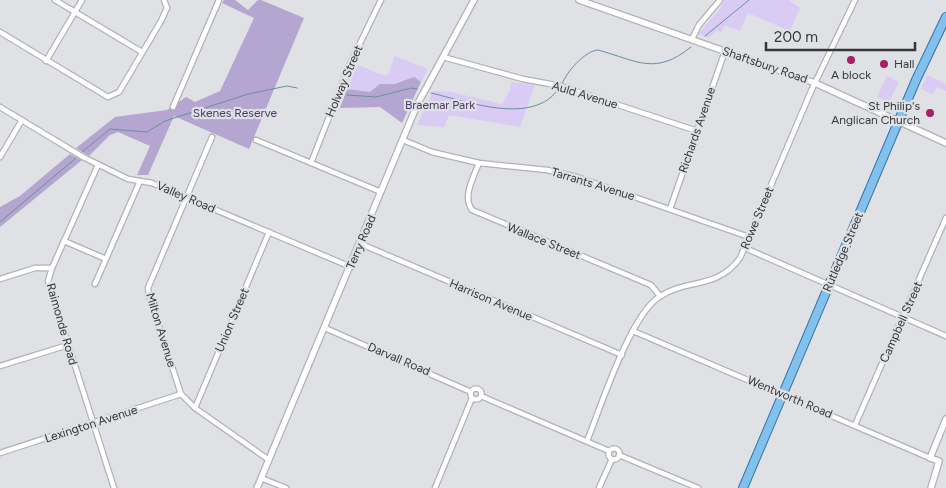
<svg xmlns="http://www.w3.org/2000/svg" width="946" height="488" font-family="Figtree,sans-serif">
<style>
.green{fill:#d9cbf4}
.forest{fill:#b4a6d0}
.lines{fill:none;stroke-linecap:round;stroke-linejoin:round}
.stream{stroke:#6a8e9e;stroke-width:1}
.minor-casing{stroke:#b0b2b5;stroke-width:7}
.tertiary-casing{stroke:#b0b2b5;stroke-width:8}
.primary-casing{stroke:#3174a6;stroke-width:10}
.minor{stroke:#fff;stroke-width:4.5}
.tertiary{stroke:#fff;stroke-width:5.5}
.primary{stroke:#82c0ed;stroke-width:8}
.poi-dot{fill:#a81f65;stroke:#dfe1e5;stroke-width:2}
.labels{text-anchor:middle;stroke-width:4.5;stroke-linejoin:round;paint-order:stroke}
.poi-label{font-size:12px;fill:#353638;stroke:#dfe1e5;text-anchor:start}
.street-label{font-size:12px;fill:#353638;stroke:#dfe1e5}
.park-label{font-size:12px;fill:#4b366c;stroke:#dfe1e5}
</style>
<rect width="100%" height="100%" fill="#dfe1e5"/>
<g class="green">
<path d="M724,0h65l11,8 -10,23 -42,-18 -8,18 -15,-6 -4,7 -4,-2 -8,8 -11,-4 23,-26z"/>
<path d="M395,56l33,13 -7,13c-14,-9 -36,6 -50,10 -6,1 -17,-2 -24,-3l11,-24 27,11 3,-2z"/>
<path d="M927,75l19,9v7l-9,-4 -4,7 -12,-5z"/>
<path d="M887,76l12,6 -10,20 -12,-5z"/>
<path d="M511,82l24,3 -15,42 -71,-12 -5,12 -27,-2 16,-34 18,1 51,12 8,-14z"/>
</g>
<g class="forest">
<path d="M224,0h11l13,10 10,-10h3l43,18 -55,131 -75,-33 -26,59h-11l13,-29 -32,-14 -8,3 -21,21 -13,-8 39,-31 52,-7 19,-13 9,5 25,-11 34,-73 -32,-15z"/>
<path d="M414,77l7,5 -19,41 -22,-16 -40,1 7,-19 23,3 10,-8h14z"/>
<path d="M70,154l12,6 -82,67v-20l20,-11z"/>
</g>
<g class="lines">
<g class="stream">
<path d="M705,36l44,-36"/>
<path d="M562,84c5,-13 23,-33 36,-34 40,11 57,26 93,-3"/>
<path d="M431,93c35,8 103,34 128,-5"/>
<path d="M347,95l29,2 35,-9 6,1"/>
<path d="M82,152l28,-23 37,3 18,-11 83,-27 39,-8 10,2"/>
<path d="M0,222l76,-64"/>
</g>
<defs>
<g id="minor">
<path d="M55,0l87,52"/>
<path d="M0,32l108,65 11,-5 42,-71 6,-13 -3,-8"/>
<path d="M692,39l7,-14 21,-25"/>
<path d="M443,57l80,22 38,7 136,45"/>
<path d="M46,61l36,-61"/>
<path d="M0,107l83,50 45,22 24,4 199,84"/>
<path d="M173,107l46,-107"/>
<path d="M212,137l-64,151 1,8 32,98 14,14 74,52"/>
<path d="M256,140l125,52"/>
<path d="M403,140l29,12 47,11 68,7 30,7 172,60"/>
<path d="M0,157l22,-37"/>
<path d="M311,163l38,-97 32,-66"/>
<path d="M479,163c-5,13 -17,34 -7,47l179,75 9,11"/>
<path d="M98,165l-46,103 -4,13 66,207"/>
<path d="M670,209l55,-158"/>
<path d="M64,241l42,18"/>
<path d="M361,244l261,111"/>
<path d="M745,248l201,88"/>
<path d="M0,279l35,-11h17"/>
<path d="M95,284l45,-103"/>
<path d="M325,328l146,64"/>
<path d="M633,331l297,127"/>
<path d="M0,366l68,-21"/>
<circle cx="476" cy="394" r="5.5"/>
<path d="M481,396l128,55"/>
<path d="M195,408l74,-176"/>
<path d="M855,425l91,-207"/>
<path d="M587,441c14,-35 43,-125 72,-144 28,-19 58,-7 81,-39l72,-169 43,-89"/>
<circle cx="614" cy="454" r="5.5"/>
<path d="M0,453l181,-59"/>
<path d="M619,455l79,33"/>
<path d="M261,478l25,10"/>
<path d="M435,488l37,-90"/>
<path d="M599,488l13,-29"/>
</g>
<g id="tertiary">
<path d="M579,0l236,83 131,60"/>
<path d="M257,488l160,-383 57,-105"/>
<path d="M931,488l8,-27 -9,-3 16,-39"/>
</g>
<path id="primary" d="M743,488l173,-408 30,-63"/>
</defs>
<use href="#minor" class="minor-casing"/>
<use href="#tertiary" class="tertiary-casing"/>
<use href="#primary" class="primary-casing"/>
<use href="#minor" class="minor"/>
<use href="#tertiary" class="tertiary"/>
<use href="#primary" class="primary"/>
</g>
<g class="poi-dot">
<circle cx="851" cy="60" r="5"/>
<circle cx="884" cy="64" r="5"/>
<circle cx="930" cy="113" r="5"/>
</g>
<g class="labels">
<g class="poi-label">
<text x="894" y="68">Hall</text>
<text x="851" y="79" text-anchor="middle">A block</text>
<text x="920" y="110" text-anchor="end">St Philip's<tspan x="920" dy="14">Anglican Church</tspan></text>
</g>
<g class="street-label">
<text transform="translate(765 65) rotate(19)" y="4">Shaftsbury Road</text>
<text transform="translate(344 81) rotate(-67)" y="4">Holway Street</text>
<text transform="translate(585 95) rotate(17)" y="4">Auld Avenue</text>
<text transform="translate(697 130) rotate(-71)" y="4">Richards Avenue</text>
<text transform="translate(593 184) rotate(17)" y="4">Tarrants Avenue</text>
<text transform="translate(186 197) rotate(23)" y="4">Valley Road</text>
<text transform="translate(757 218) rotate(-67)" y="4">Rowe Street</text>
<text transform="translate(544 241) rotate(22)" y="4">Wallace Street</text>
<text transform="translate(361 242) rotate(-67)" y="4">Terry Road</text>
<text transform="translate(843 252) rotate(-67)" y="4">Rutledge Street</text>
<text transform="translate(491 300) rotate(23)" y="4">Harrison Avenue</text>
<text transform="translate(232 320) rotate(-67)" y="4">Union Street</text>
<text transform="translate(901 322) rotate(-66)" y="4">Campbell Street</text>
<text transform="translate(62 324) rotate(74)" y="4">Raimonde Road</text>
<text transform="translate(161 330) rotate(73)" y="4">Milton Avenue</text>
<text transform="translate(399 359) rotate(23)" y="4">Darvall Road</text>
<text transform="translate(790 397) rotate(23)" y="4">Wentworth Road</text>
<text transform="translate(91 424) rotate(-18)" y="4">Lexington Avenue</text>
</g>
<g class="park-label">
<text x="440" y="109">Braemar Park</text>
<text x="235" y="117">Skenes Reserve</text>
</g>
</g>
<path d="M766 42v8h149v-8" fill="none" stroke="#353638" stroke-width="2.5"/>
<text x="774" y="42" font-size="15" fill="#353638" stroke="#dfe1e5" stroke-width="4" paint-order="stroke">200 m</text>
</svg>
